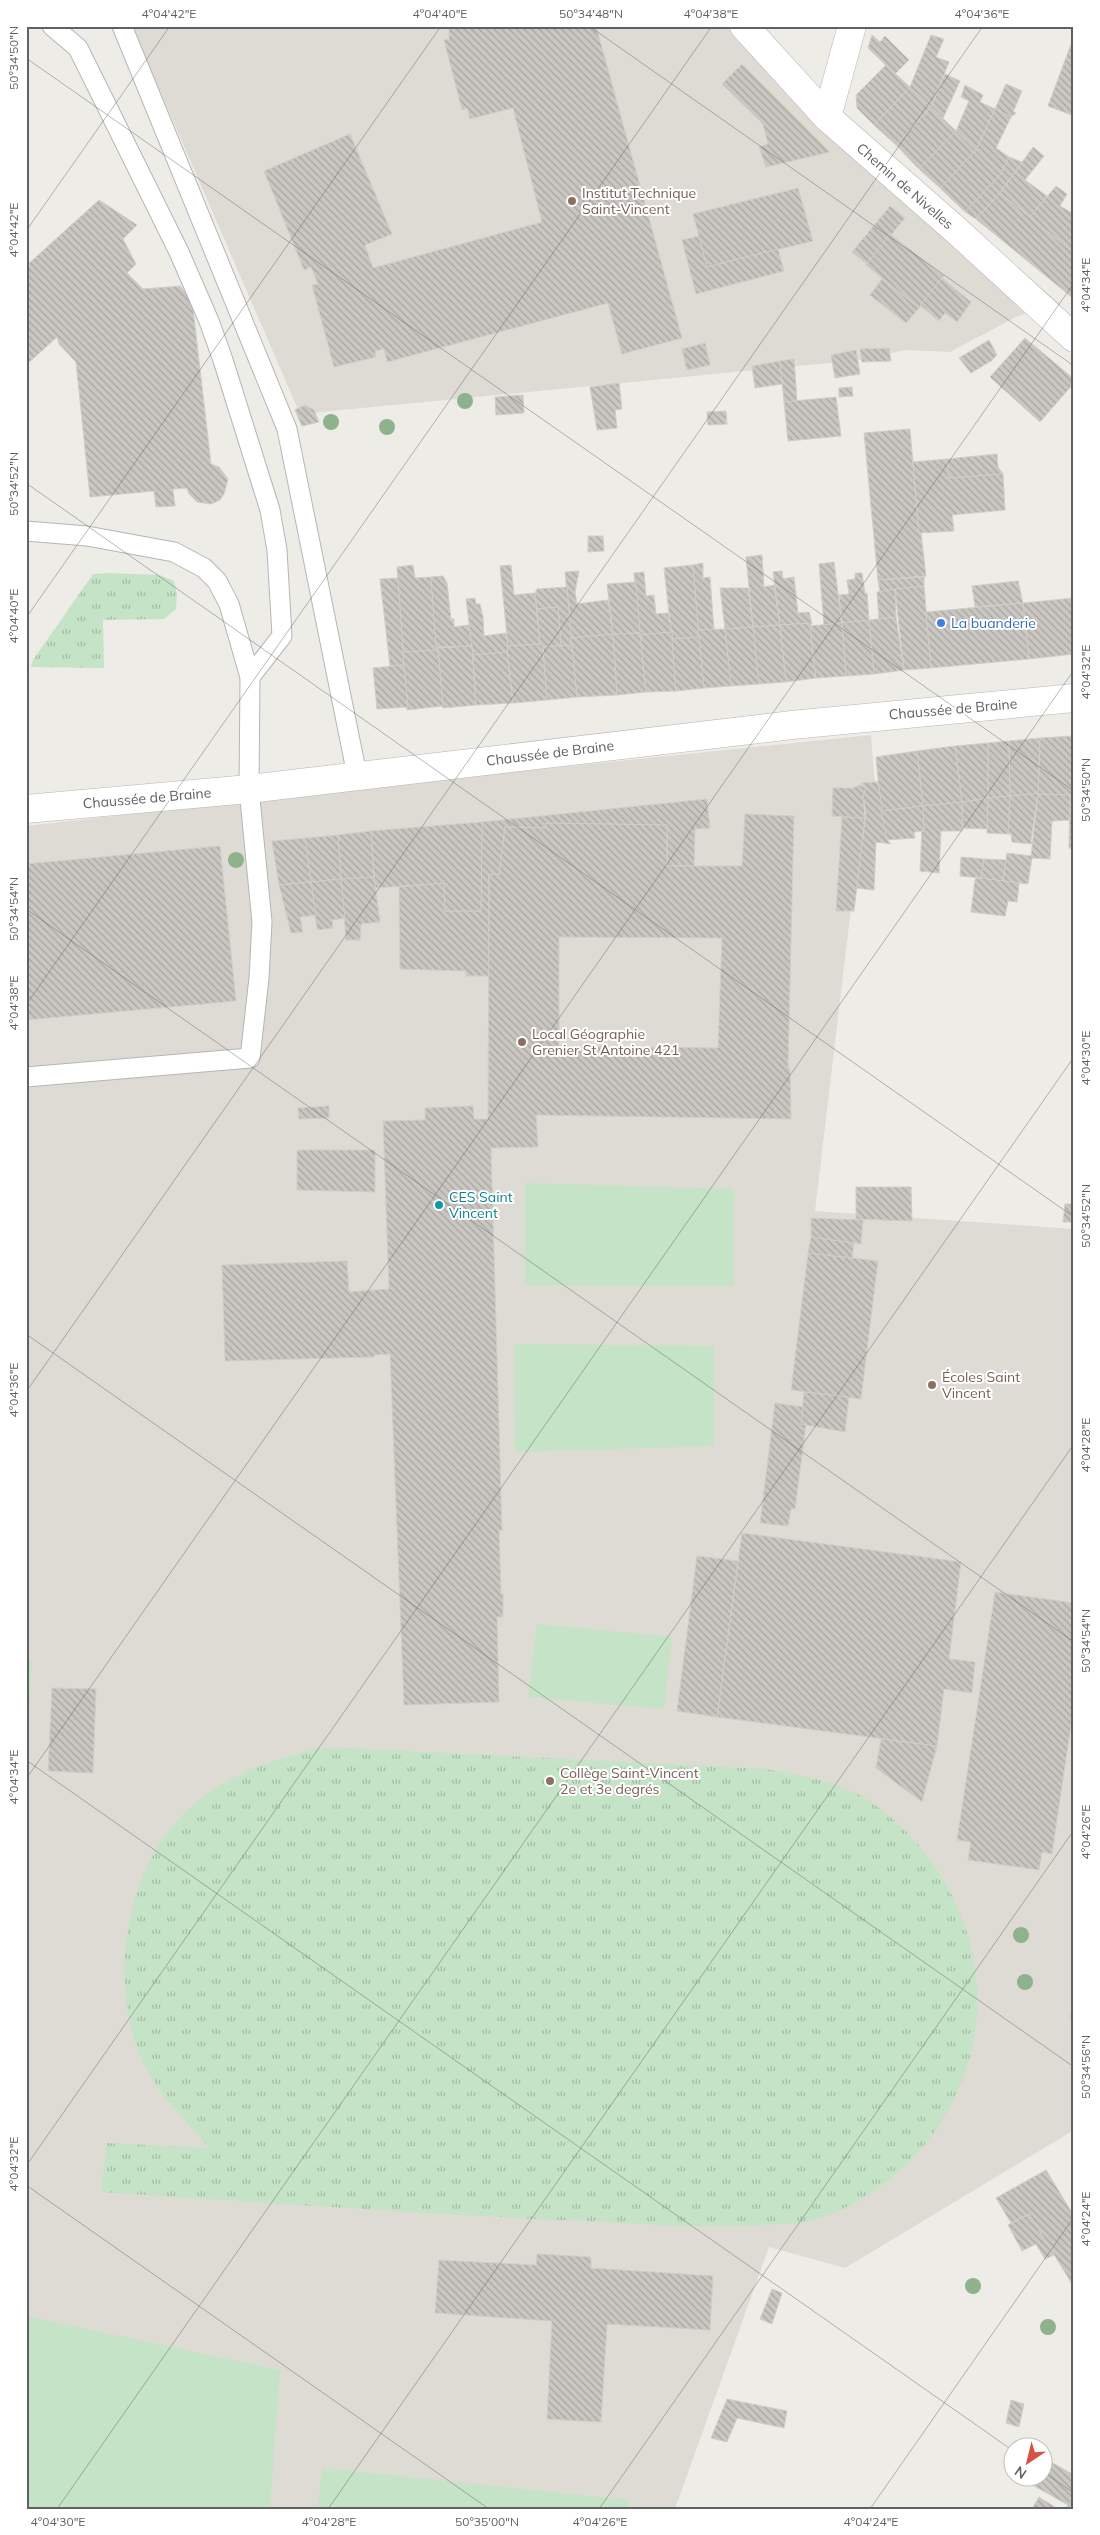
<svg xmlns="http://www.w3.org/2000/svg" width="1100" height="2535" font-family="Mulish,sans-serif">
<style>
.education{fill:#dedbd4}
.grass{fill:#c5e3c6}
.park{fill:url(#park-tufts)}
.building{fill:url(#building-back-hatch);stroke:#d2cec5;fill-rule:evenodd}
.lines{fill:none;stroke-linecap:round;stroke-linejoin:round}
.service-casing{stroke:#b3b6b9;stroke-width:21}
.minor-casing{stroke:#b3b6b9;stroke-width:29}
.tertiary-casing{stroke:#b3b6b9;stroke-width:29}
.service{stroke:#fff;stroke-width:19}
.minor{stroke:#fff;stroke-width:28}
.tertiary{stroke:#fff;stroke-width:28}
.tree{fill:#8eb28c}
.ticks{fill:none;stroke:#5e6165;stroke-width:1;stroke-opacity:0.45}
.education-dot{fill:#8d6e63;stroke:#fff;stroke-width:2}
.shop-dot{fill:#3f7fe0;stroke:#fff;stroke-width:2}
.culture-dot{fill:#0f9aa8;stroke:#fff;stroke-width:2}
.labels{text-anchor:middle;stroke-width:4;stroke-linejoin:round;paint-order:stroke}
.street-label{font-size:14px;fill:#5e6165;stroke:#fff}
.education-label{font-size:14px;fill:#785e54;stroke:#fff;text-anchor:start}
.shop-label{font-size:14px;fill:#366cbe;stroke:#fff;text-anchor:start}
.culture-label{font-size:14px;fill:#0d838f;stroke:#fff;text-anchor:start}
.neatline{fill:none;stroke:#5e6165;stroke-width:2}
.ticks-label{font-size:12px;text-anchor:middle;fill:#5e6165}
</style>
<defs>
<pattern id="park-tufts" width="24" height="20" patternUnits="userSpaceOnUse" patternTransform="scale(1.25)"><rect width="24" height="20" fill="#c5e3c6"/><path d="M3 7l-1-3M5 7V3M7 7l1-3M15 17l-1-3M17 17v-4M19 17l1-3" fill="none" stroke="#a3bba4"/></pattern>
<pattern id="building-back-hatch" width="6" height="6" patternUnits="userSpaceOnUse" patternTransform="scale(1.25)"><rect width="6" height="6" fill="#cac7c2"/><path d="M-1 5l2 2M0 0l6 6M5-1l2 2" fill="none" stroke="#a7a5a1"/></pattern>
</defs>
<rect width="100%" height="100%" fill="#eeece6"/>
<g class="education">
<path d="M132,26h620l62,72 245,205 -41,13 -68,36 -45,-2 -45,10 -560,54z"/>
<path d="M871,735l4,50 -14,2 1,29 -47,395 259,18v901l-229,138 -76,-21 -94,262h-649v-1683l342,-39z"/>
</g>
<g class="grass">
<path d="M525,1183l209,6v97l-209,-1z"/>
<path d="M514,1344l200,2v100l-199,6z"/>
<path d="M537,1624l135,13 -8,72 -136,-12z"/>
<path d="M26,1660l6,1 -6,119z"/>
<path d="M26,2316l254,54 -10,139h-244z"/>
<path d="M322,2468l307,32 -1,9h-310z"/>
</g>
<g class="park">
<path d="M110,573l50,2 14,6 3,13 -1,15 -12,10 -61,1 1,48 -73,-1 2,-7 60,-86z"/>
<path d="M327,1747l438,22c33,5 68,12 98,28 24,14 48,37 64,59 74,96 66,224 -21,309 -28,27 -67,51 -106,58 -13,2 -27,1 -41,2 -58,4 -117,-1 -176,-4 -161,-7 -322,-19 -482,-29l6,-49 102,5c-21,-26 -47,-49 -63,-80 -19,-34 -25,-86 -20,-125 16,-121 86,-173 201,-196z"/>
</g>
<g class="building">
<path d="M458,26h138l86,312 -60,16 -14,-51 -221,59 -3,-13 -9,2 1,6 -42,10 -22,-82 6,-1 -7,-17 -7,3 -40,-99 86,-37 42,100 -27,11 8,23 169,-46 -29,-114 -43,11 -3,-11 -5,2 -18,-70 5,-1v-10z"/>
<path d="M872,35l8,7 5,-6 24,24 -14,14 -27,-26z"/>
<path d="M931,35l13,4 -8,18 13,5 -18,45 -21,-20z"/>
<path d="M1073,39h1v77l-26,-10z"/>
<path d="M742,64l88,88 -64,15 -7,-20 9,-3 -5,-20 -41,-40z"/>
<path d="M886,65l24,22 -36,38 -17,-17 -1,-13z"/>
<path d="M945,74l15,7 -17,37 -12,-11z"/>
<path d="M1006,84l16,7 -9,21 3,1 -5,4 -16,-8z"/>
<path d="M965,85l18,10 -3,7 15,7 -19,41 -20,-19 13,-30 -8,-4z"/>
<path d="M910,87l21,20 -35,38 -22,-20z"/>
<path d="M931,107l25,24 -37,38 -23,-24z"/>
<path d="M995,109l16,8 -15,31 13,9 -8,17 -25,-24z"/>
<path d="M956,131l20,19 -36,38 -21,-19z"/>
<path d="M1033,147l11,9 -19,24 22,16 -17,21 -30,-24z"/>
<path d="M976,150l25,24 -36,38 -25,-24z"/>
<path d="M1009,157l13,5 -22,31 -24,26 -11,-7 36,-38z"/>
<path d="M1056,186l11,8 -7,12 14,8v39l-44,-36z"/>
<path d="M798,188l15,53 -106,26 -14,-53z"/>
<path d="M1000,193l74,60v46l-98,-80z"/>
<path d="M99,200l38,25 -14,14 13,25 -9,9 16,16 37,-3 12,14 19,164 8,3 9,12 -4,15 -4,6 -9,4 -14,-2 -8,-8 -2,-6 -14,1 2,17 -19,1 -2,-16 -64,6 -14,-135 -17,-18 -2,-7 -31,28v-99z"/>
<path d="M890,206l15,12 -38,46 -15,-12z"/>
<path d="M890,234l54,42 -25,32 -53,-43z"/>
<path d="M699,236l8,31 71,-18 6,22 -88,23 -14,-54z"/>
<path d="M942,278l29,24 -14,20 -12,-9 -6,8 -19,-16z"/>
<path d="M882,279l37,29 -13,15 -36,-28z"/>
<path d="M1025,338l49,41v4l-34,39 -50,-45z"/>
<path d="M989,340l8,15 -6,6 -20,12 -12,-15z"/>
<path d="M705,343l5,22 -23,5 -5,-21z"/>
<path d="M889,348l2,13 -29,1 -2,-13z"/>
<path d="M856,350l4,24 -25,4 -4,-23z"/>
<path d="M794,359l3,42 -13,1 -4,-41z"/>
<path d="M780,361l2,23 -27,4 -3,-22z"/>
<path d="M619,383l3,26 -7,1 2,18 -20,2 -7,-43z"/>
<path d="M852,387l1,9 -14,1v-9z"/>
<path d="M523,395l1,18 -28,2 -1,-18z"/>
<path d="M836,397l5,39 -53,5 -4,-39z"/>
<path d="M305,405l9,5 5,12 -17,4 -7,-16z"/>
<path d="M726,411l1,13 -19,1 -1,-13z"/>
<path d="M910,429l9,104h2l5,43 -48,4 -14,-147z"/>
<path d="M997,454l1,13 5,7 -54,4 -2,-19z"/>
<path d="M947,459l2,19 54,-4 2,36 -53,5 2,16 -35,2 -6,-71z"/>
<path d="M588,536h15l1,15 -16,1z"/>
<path d="M762,555l2,32 10,-2 6,40 -27,2 -7,-70z"/>
<path d="M834,562l8,61 -18,2 -5,-61z"/>
<path d="M703,563v15l7,-1 4,53h-16l-5,-65z"/>
<path d="M413,565l2,13 16,-1 7,73 -35,2 -6,-85z"/>
<path d="M511,565l3,30 21,-2 5,51 -32,2 -8,-80z"/>
<path d="M693,565l6,72 -27,2 -8,-71z"/>
<path d="M579,571l-4,21 2,12 31,-4 5,34 -42,4 -6,-66z"/>
<path d="M782,571l1,8 11,-2 4,36 11,-1 3,11 -32,2 -7,-53z"/>
<path d="M644,572l2,24 8,-1 2,19 12,-1 4,19 -32,3 -6,-62z"/>
<path d="M855,573h7l3,21 2,-1 2,27 -27,3 -3,-28 10,-1 -2,-14 8,-1z"/>
<path d="M443,576l4,7 4,36h3v8l15,-2 3,21 -36,1 -5,-70z"/>
<path d="M924,577v9l-44,6 -2,-12z"/>
<path d="M398,578l6,87 -14,1 -10,-87z"/>
<path d="M1018,581l5,22 -48,4 -3,-21z"/>
<path d="M636,582l4,51 -27,1 -6,-50z"/>
<path d="M924,586l7,82 -27,2 -9,-81z"/>
<path d="M567,587l5,58 -11,1 -3,-39 -21,2 -2,-16 2,-4z"/>
<path d="M720,588h28l5,39 -28,2z"/>
<path d="M895,589l1,28 -17,2 -2,-27z"/>
<path d="M475,598l1,6h4l3,13 1,19 22,-3 2,13 -1,6 -34,3 -7,-56z"/>
<path d="M1074,598v56l-45,5 -6,-56z"/>
<path d="M1023,603l6,56 -98,9 -5,-56z"/>
<path d="M558,607l3,39 -18,1 -3,-3 -3,-35z"/>
<path d="M896,617l8,53 -30,4 -5,-54z"/>
<path d="M869,620l5,54 -28,2 -4,-53z"/>
<path d="M812,623l-2,3 6,52 -30,4 -6,-57z"/>
<path d="M842,623l4,53 -30,2 -6,-52z"/>
<path d="M780,625l6,57 -27,2 -6,-57z"/>
<path d="M753,627l6,57 -28,2 -6,-57z"/>
<path d="M725,629l6,57 -27,2 -6,-58z"/>
<path d="M672,632l4,59 -30,1 -6,-57z"/>
<path d="M640,633l6,59 -29,3 -4,-61z"/>
<path d="M613,634l4,61 -40,2 -6,-59z"/>
<path d="M699,637l5,51 -28,3 -4,-52z"/>
<path d="M540,644l3,3 4,53 -34,3 -6,-51 1,-6z"/>
<path d="M572,645l5,52 -30,3 -4,-53z"/>
<path d="M472,646l4,59 -33,3 -5,-60z"/>
<path d="M438,650l5,56 -36,4 -4,-58z"/>
<path d="M507,652l6,51 -37,2 -3,-50z"/>
<path d="M404,665l4,42 -31,2 -4,-41z"/>
<path d="M1073,736v59l-35,-1 2,-56z"/>
<path d="M1073,736h1v54h-2z"/>
<path d="M1040,738l-2,55 -28,3 -1,-55z"/>
<path d="M1009,741l1,55 -22,2v-55z"/>
<path d="M988,743v55l-26,4 -7,-56z"/>
<path d="M955,746l7,56 -39,4 -6,-55z"/>
<path d="M917,751l6,55 -42,5 -5,-54z"/>
<path d="M878,782l9,58 4,4 -15,-2 -2,48 -18,-2 10,-75 -3,-17 3,-8 -5,-5z"/>
<path d="M860,785l6,3 -3,8 2,22 -33,-2 1,-28h20z"/>
<path d="M1072,790h2v59l-5,-1 1,-53h3z"/>
<path d="M1038,793l-7,48 2,3 -21,-2 -1,-8h-3l2,-38z"/>
<path d="M1038,794l32,1v25l-18,1 -2,38 -18,-1 -4,26 -25,-3 4,-28 24,3z"/>
<path d="M1010,796l-2,38 -21,-1 1,-35z"/>
<path d="M988,798l-1,31 -25,-1v-26z"/>
<path d="M707,799l3,29 -15,1 -1,37h-27v-41l-121,-2v5l-41,-1 -6,48 -10,-1v102h-23v-5l-66,-2 -1,-82 45,-4 1,28h36l1,-89z"/>
<path d="M962,802v29h-21l-2,42 -19,-2 3,-65z"/>
<path d="M923,806l1,25 -10,1 1,6 -28,2 -6,-29z"/>
<path d="M745,814l49,2 -6,252h2l1,51 -255,-4 2,32 -47,1 11,382 -3,1 2,63h2v23h-6l2,85 -95,3 -14,-351 -16,1v2l-149,4 -3,-96 125,-4 2,31 40,-3 -6,-168 42,-1v-12l48,-2 1,13h14l1,-245 10,1 6,-48 41,1v-5l121,2v41h75zM559,937l163,1 -4,110 -159,-2z"/>
<path d="M842,817l23,1 -11,93h-18z"/>
<path d="M482,822l-1,89h-36l-1,-28 -69,5 -4,-57z"/>
<path d="M371,831l3,46 -33,2 -3,-44z"/>
<path d="M338,835l3,44 -30,3 -6,-44z"/>
<path d="M305,838l6,44 -32,3 -7,-44z"/>
<path d="M220,846l16,155 -210,19v-156z"/>
<path d="M961,857l23,2 -3,19 -21,-2z"/>
<path d="M984,859l22,1 -3,21 -22,-3z"/>
<path d="M374,877l6,45 -19,2 -1,16h-14l-5,-61z"/>
<path d="M981,878l38,5 -2,19 -9,-1 -3,15 -34,-4 4,-33z"/>
<path d="M341,879l4,39 -13,2 1,8 -16,2 -6,-48z"/>
<path d="M311,882l5,33 -16,2 3,15 -12,1 -12,-48z"/>
<path d="M329,1106v12l-30,1 -1,-11z"/>
<path d="M297,1150h78v42l-78,-2z"/>
<path d="M856,1187h55l1,34 -56,-2z"/>
<path d="M1065,1204h9v18h-11z"/>
<path d="M811,1218l52,2 -2,24 -50,-7z"/>
<path d="M811,1237l43,6 -2,15 -44,-5z"/>
<path d="M808,1253l70,8 -17,138 -70,-9z"/>
<path d="M804,1392l45,5 -4,35 -44,-8z"/>
<path d="M775,1403l28,4 -2,17 5,1 -11,84h-4l-3,17 -28,-3z"/>
<path d="M742,1533l219,29 -12,97 26,3 -3,31 -28,-4 -7,57 -220,-29z"/>
<path d="M697,1556l41,5 -21,156 -40,-6z"/>
<path d="M995,1592l79,11v102l-22,149 -10,-2 -3,18 -71,-10 3,-18 -14,-2z"/>
<path d="M52,1688l44,1 -3,84 -45,-2z"/>
<path d="M881,1739l56,7 -15,56 -46,-34z"/>
<path d="M1074,1991v30l-4,-1z"/>
<path d="M1046,2170l28,46v71l-45,-73 -18,9 -15,-25z"/>
<path d="M1029,2214l25,41 -9,4 -9,-15 -14,7 -14,-26z"/>
<path d="M537,2254l54,3v11l122,8 -3,54 -103,-6 -6,98 -54,-3 5,-98 -117,-8 4,-53 97,5z"/>
<path d="M772,2289l10,4 -10,31 -12,-5z"/>
<path d="M727,2399l60,12 -3,17 -47,-10 -10,24 -16,-4z"/>
<path d="M1011,2400l13,4 -5,23 -13,-4z"/>
<path d="M1042,2457l32,18v23l-6,7 -48,-27h22z"/>
<path d="M1039,2497l19,12h-26z"/>
<path d="M1074,2498v11h-8l2,-4z"/>
</g>
<g class="lines">
<defs>
<g id="service">
<path d="M52,26l26,22 101,204 30,69 14,39 47,150 7,40 5,86 -32,41"/>
<path d="M122,26l165,403 70,346"/>
<path d="M26,531l61,5 87,16 30,16 13,13 12,23 21,73 -1,112 13,133 -3,56 -9,80 -224,19"/>
</g>
<g id="minor">
<path d="M744,26l83,91 130,114 117,107"/>
<path d="M827,117l25,-91"/>
</g>
<path id="tertiary" d="M26,809l223,-20 543,-64 282,-27"/>
</defs>
<use href="#service" class="service-casing"/>
<use href="#minor" class="minor-casing"/>
<use href="#tertiary" class="tertiary-casing"/>
<use href="#service" class="service"/>
<use href="#minor" class="minor"/>
<use href="#tertiary" class="tertiary"/>
</g>
<g class="tree">
<circle cx="465" cy="401" r="8"/>
<circle cx="331" cy="422" r="8"/>
<circle cx="387" cy="427" r="8"/>
<circle cx="236" cy="860" r="8"/>
<circle cx="1021" cy="1935" r="8"/>
<circle cx="1025" cy="1982" r="8"/>
<circle cx="973" cy="2286" r="8"/>
<circle cx="1048" cy="2327" r="8"/>
</g>
<path class="ticks" d="M589,26l485,340M26,58l1048,733M26,231l144,-205M26,483l1048,734M26,618l415,-592M26,909l1048,733M26,1005l686,-979M26,1334l1048,733M26,1392l957,-1366M26,1760l986,690M26,1779l1048,-1496M26,2166l1048,-1496M26,2185l463,324M1042,2471l32,22M57,2509l1017,-1452M328,2509l746,-1065M599,2509l475,-679M870,2509l204,-292"/>
<g class="education-dot">
<circle cx="572" cy="201" r="5"/>
<circle cx="522" cy="1042" r="5"/>
<circle cx="932" cy="1385" r="5"/>
<circle cx="550" cy="1781" r="5"/>
</g>
<circle class="shop-dot" cx="941" cy="623" r="5"/>
<circle class="culture-dot" cx="439" cy="1205" r="5"/>
<g class="labels">
<g class="street-label">
<text transform="translate(905 186) rotate(41)" y="5">Chemin de Nivelles</text>
<text transform="translate(953 709) rotate(-5)" y="5">Chaussée de Braine</text>
<text transform="translate(550 753) rotate(-7)" y="5">Chaussée de Braine</text>
<text transform="translate(147 798) rotate(-5)" y="5">Chaussée de Braine</text>
</g>
<g class="education-label">
<text x="582" y="198">Institut Technique<tspan x="582" dy="16">Saint-Vincent</tspan></text>
<text x="532" y="1039">Local Géographie<tspan x="532" dy="16">Grenier St Antoine 421</tspan></text>
<text x="942" y="1382">Écoles Saint<tspan x="942" dy="16">Vincent</tspan></text>
<text x="560" y="1778">Collège Saint-Vincent<tspan x="560" dy="16">2e et 3e degrés</tspan></text>
</g>
<g class="shop-label">
<text x="951" y="628">La buanderie</text>
</g>
<g class="culture-label">
<text x="449" y="1202">CES Saint<tspan x="449" dy="16">Vincent</tspan></text>
</g>
</g>
<rect width="1100" height="2535" fill="none" stroke="#ffffff" stroke-width="55"/>
<g transform="translate(1028 2462) rotate(215)"><circle r="24" fill="#ffffff" stroke="#bfc0c1"/>
<path d="M0-4L9 19L0 12L-9 19Z" fill="#d75143"/>
<text y="-8" font-size="14" font-weight="bold" text-anchor="middle" fill="#5e6165">N</text>
</g>
<rect x="28" y="28" width="1044" height="2480" class="neatline"/>
<g class="ticks-label">
<text x="169" y="18">4°04'42"E</text>
<text x="440" y="18">4°04'40"E</text>
<text x="591" y="18">50°34'48"N</text>
<text x="711" y="18">4°04'38"E</text>
<text x="982" y="18">4°04'36"E</text>
<text transform="translate(14 58) rotate(-90)" y="4">50°34'50"N</text>
<text transform="translate(14 230) rotate(-90)" y="4">4°04'42"E</text>
<text transform="translate(1086 285) rotate(-90)" y="4">4°04'34"E</text>
<text transform="translate(14 484) rotate(-90)" y="4">50°34'52"N</text>
<text transform="translate(14 616) rotate(-90)" y="4">4°04'40"E</text>
<text transform="translate(1086 672) rotate(-90)" y="4">4°04'32"E</text>
<text transform="translate(1086 790) rotate(-90)" y="4">50°34'50"N</text>
<text transform="translate(14 909) rotate(-90)" y="4">50°34'54"N</text>
<text transform="translate(14 1003) rotate(-90)" y="4">4°04'38"E</text>
<text transform="translate(1086 1058) rotate(-90)" y="4">4°04'30"E</text>
<text transform="translate(1086 1216) rotate(-90)" y="4">50°34'52"N</text>
<text transform="translate(14 1390) rotate(-90)" y="4">4°04'36"E</text>
<text transform="translate(1086 1445) rotate(-90)" y="4">4°04'28"E</text>
<text transform="translate(1086 1641) rotate(-90)" y="4">50°34'54"N</text>
<text transform="translate(14 1777) rotate(-90)" y="4">4°04'34"E</text>
<text transform="translate(1086 1832) rotate(-90)" y="4">4°04'26"E</text>
<text transform="translate(1086 2067) rotate(-90)" y="4">50°34'56"N</text>
<text transform="translate(14 2164) rotate(-90)" y="4">4°04'32"E</text>
<text transform="translate(1086 2219) rotate(-90)" y="4">4°04'24"E</text>
<text x="58" y="2526">4°04'30"E</text>
<text x="329" y="2526">4°04'28"E</text>
<text x="487" y="2526">50°35'00"N</text>
<text x="600" y="2526">4°04'26"E</text>
<text x="871" y="2526">4°04'24"E</text>
</g>
</svg>
